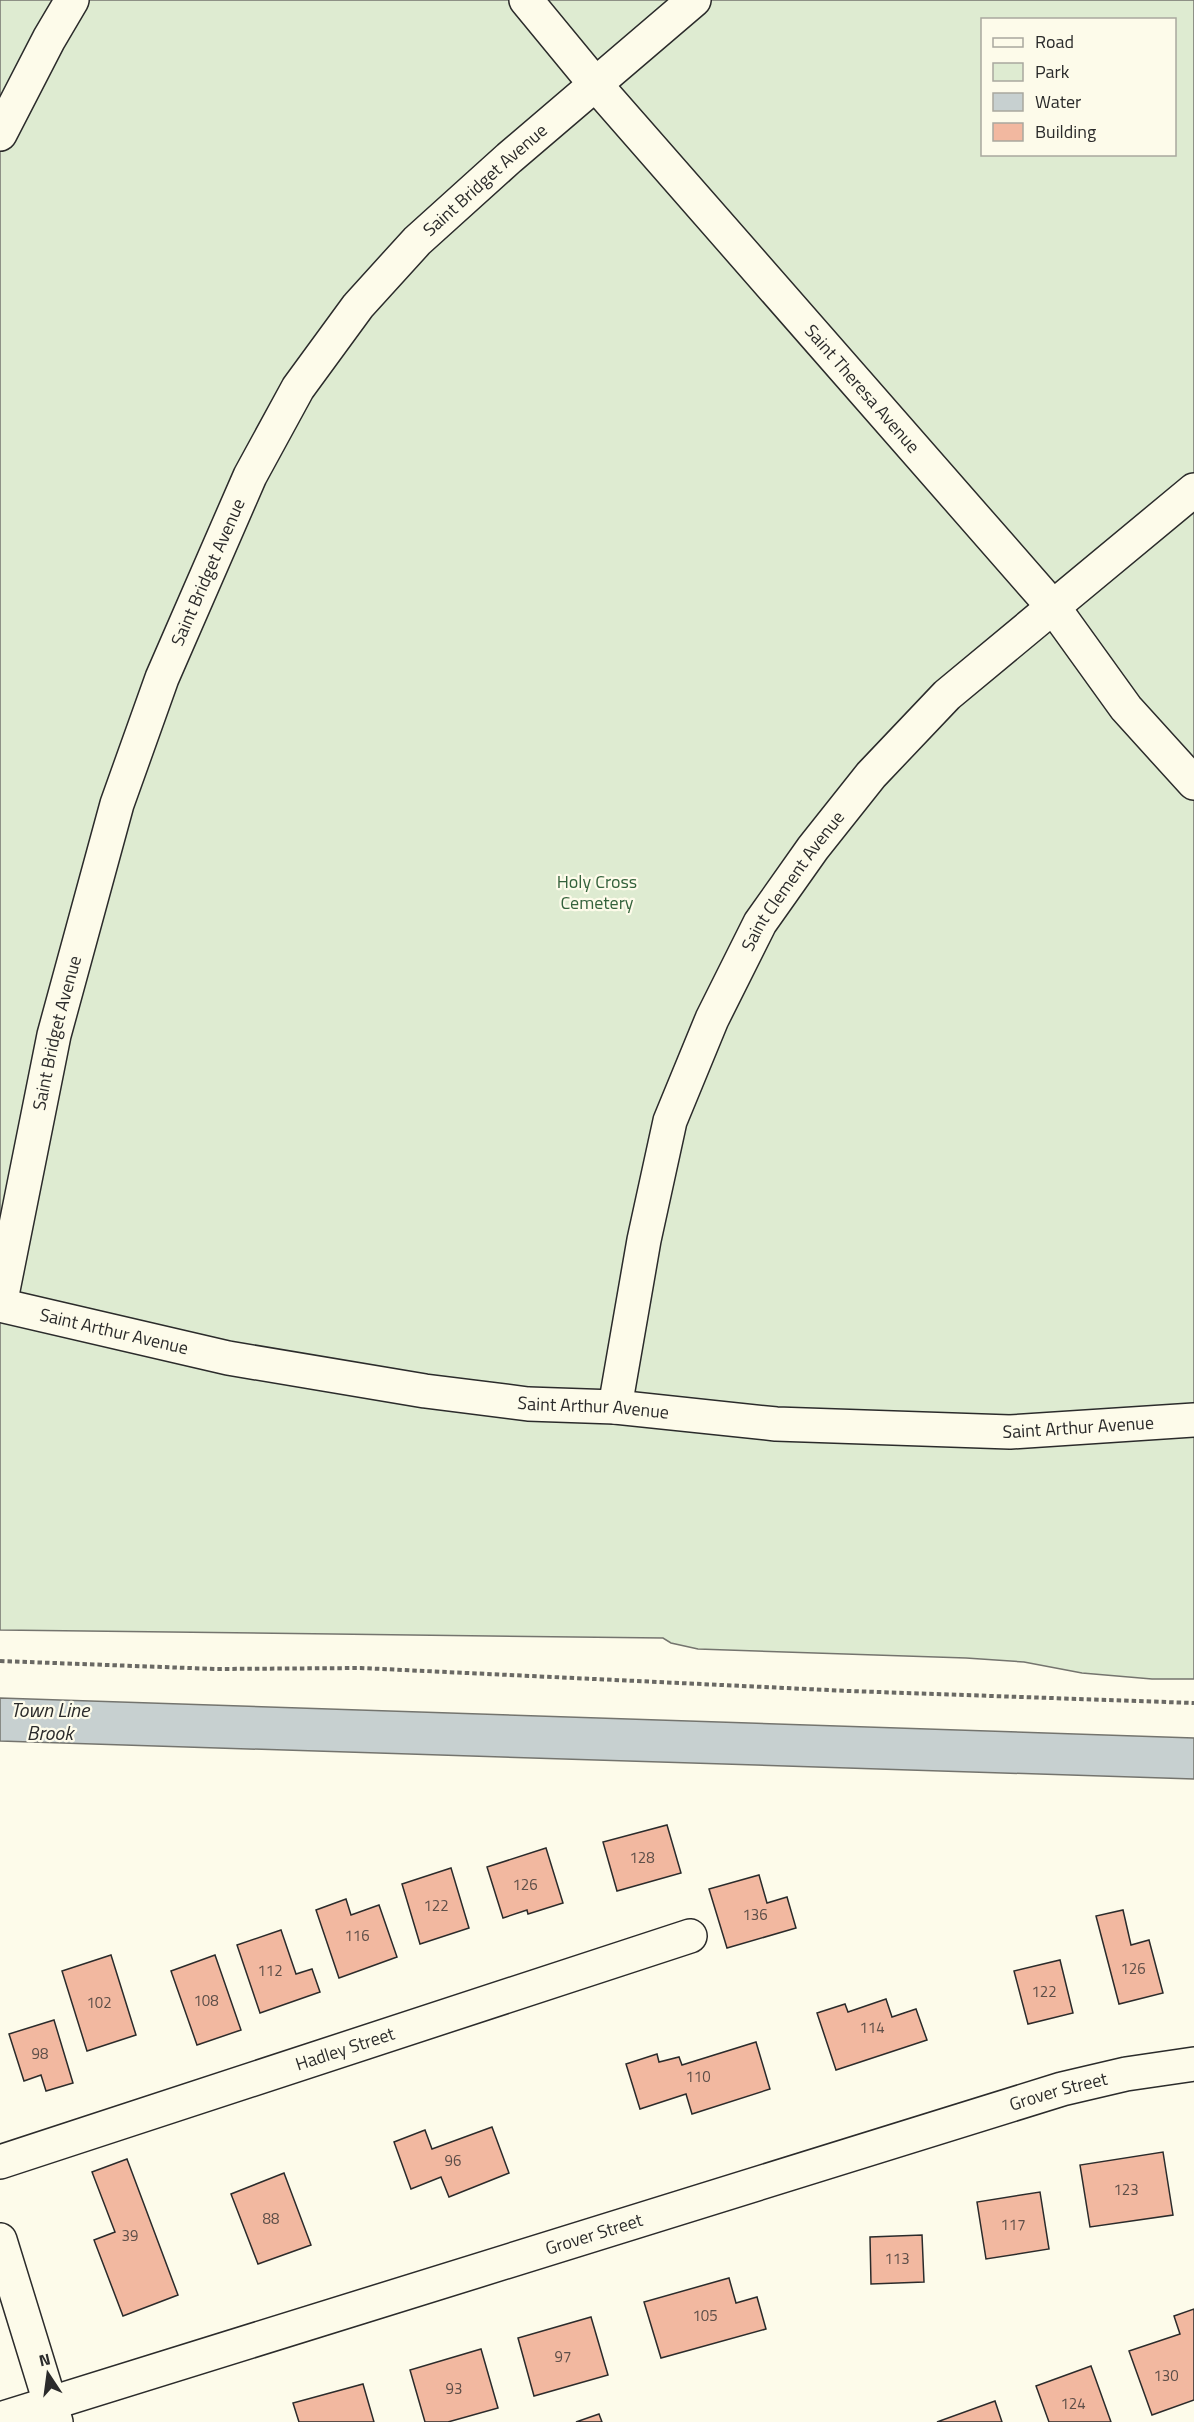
<svg xmlns="http://www.w3.org/2000/svg" width="1194" height="2422" font-family="'Titillium Web',sans-serif">
<style>
.green{fill:#deebd1;stroke:#74746e;stroke-width:1.5;fill-rule:evenodd}
.water{fill:#c7d0d0;stroke:#74746e;stroke-width:1.5}
.building{fill:#f2b8a0;stroke:#2b2b2b;stroke-width:1.5}
.lines{fill:none;stroke-linecap:round;stroke-linejoin:round}
.minor-casing{stroke:#2b2b2b;stroke-width:36}
.major-casing{stroke:#2b2b2b;stroke-width:36}
.path{stroke:#6a6964;stroke-width:4;stroke-dasharray:4.5 3;stroke-linecap:butt}
.minor{stroke:#fdfbea;stroke-width:33}
.major{stroke:#fdfbea;stroke-width:33}
.labels{text-anchor:middle;stroke-width:4.5;stroke-linejoin:round;paint-order:stroke}
.number-label{font-size:15px;fill:#5d4e48}
.street-label{font-size:18px;fill:#2b2b2b;stroke:#fdfbea}
.park-label{font-size:18px;fill:#34623c;stroke:#fdfbea}
.water-label{font-size:20px;font-style:italic;fill:#2b2b2b;stroke:#fdfbea}
</style>
<rect width="100%" height="100%" fill="#fdfbea"/>
<path class="green" d="M0,0h1194v1679h-42l-70,-6 -58,-11 -58,-4 -268,-9 -27,-6 -8,-5 -663,-8zM982,20h192v134h-192z"/>
<path class="water" d="M0,1698l1194,40v41l-1194,-38z"/>
<g class="building">
<path d="M667,1825l14,48 -64,18 -14,-49z"/>
<path d="M546,1848l17,55 -35,11 -1,-4 -24,8 -16,-51z"/>
<path d="M451,1868l18,60 -49,16 -18,-60z"/>
<path d="M759,1875l8,28 20,-6 9,31 -69,20 -18,-59z"/>
<path d="M346,1899l5,16 28,-10 18,52 -58,21 -23,-68z"/>
<path d="M1123,1910l8,35 18,-5 14,53 -44,11 -23,-88z"/>
<path d="M281,1930l15,44 16,-5 8,23 -60,21 -23,-68z"/>
<path d="M111,1955l25,80 -49,16 -25,-80z"/>
<path d="M215,1955l26,75 -44,15 -26,-74z"/>
<path d="M1060,1960l13,53 -45,11 -14,-53z"/>
<path d="M886,1999l6,18 24,-8 11,31 -91,30 -19,-57 28,-9 3,8z"/>
<path d="M54,2020l19,63 -27,8 -5,-16 -17,6 -15,-47z"/>
<path d="M756,2042l14,47 -78,25 -6,-20 -46,15 -14,-45 31,-10 2,8 20,-5 3,8z"/>
<path d="M492,2127l17,46 -60,24 -8,-20 -30,12 -17,-47 31,-12 7,19z"/>
<path d="M1163,2152l10,63 -83,12 -10,-62z"/>
<path d="M127,2159l51,136 -55,21 -29,-76 21,-8 -23,-60z"/>
<path d="M284,2173l27,72 -53,19 -27,-70z"/>
<path d="M1040,2192l9,57 -63,10 -9,-57z"/>
<path d="M922,2235l2,47 -53,2 -1,-47z"/>
<path d="M729,2278l7,25 21,-6 9,32 -105,29 -17,-56z"/>
<path d="M1194,2309v91l-42,15 -23,-64 51,-17 -6,-18z"/>
<path d="M591,2317l17,58 -74,21 -16,-58z"/>
<path d="M481,2349l17,59 -50,14h-23l-15,-52z"/>
<path d="M1091,2366l20,56h-62l-13,-36z"/>
<path d="M363,2384l11,38h-75l-6,-19z"/>
<path d="M995,2401l7,21h-65z"/>
<path d="M599,2414l3,8h-26z"/>
</g>
<g class="lines">
<defs>
<g id="minor">
<path id="s1" d="M526,0l70,85 458,523 72,100 68,75"/>
<path id="s2" d="M0,1305l54,-270 63,-231 45,-126 88,-202 48,-88 60,-82 59,-65 92,-83 185,-158"/>
<path id="s3" d="M0,1305l228,53 197,33 103,13 87,3 161,17 234,8 184,-12"/>
<path id="s4" d="M615,1407l29,-167 26,-119 42,-102 48,-96 53,-75 58,-73 76,-80 247,-205"/>
<path id="s5" d="M0,2162l690,-226"/>
<path d="M0,2240l56,182"/>
<path id="s6" d="M0,2419l1062,-330 64,-15 68,-10"/>
</g>
<path id="major" d="M0,134l49,-95 23,-39"/>
</defs>
<use href="#minor" class="minor-casing"/>
<use href="#major" class="major-casing"/>
<path class="path" d="M0,1661l216,8 145,-1 488,23 345,12"/>
<use href="#minor" class="minor"/>
<use href="#major" class="major"/>
</g>
<g class="labels">
<g class="number-label">
<text x="642" y="1863">128</text>
<text x="525" y="1890">126</text>
<text x="436" y="1911">122</text>
<text x="755" y="1920">136</text>
<text x="357" y="1941">116</text>
<text x="1133" y="1974">126</text>
<text x="270" y="1976">112</text>
<text x="1044" y="1997">122</text>
<text x="206" y="2006">108</text>
<text x="99" y="2008">102</text>
<text x="872" y="2033">114</text>
<text x="40" y="2059">98</text>
<text x="698" y="2082">110</text>
<text x="453" y="2166">96</text>
<text x="1126" y="2195">123</text>
<text x="271" y="2224">88</text>
<text x="1013" y="2230">117</text>
<text x="130" y="2241">39</text>
<text x="897" y="2264">113</text>
<text x="705" y="2321">105</text>
<text x="563" y="2362">97</text>
<text x="1166" y="2381">130</text>
<text x="454" y="2394">93</text>
<text x="1073" y="2409">124</text>
</g>
<g class="street-label">
<text dy="6" stroke="none"><textPath href="#s2" startOffset="1250">Saint Bridget Avenue</textPath></text>
<text dy="6" stroke="none"><textPath href="#s1" startOffset="514">Saint Theresa Avenue</textPath></text>
<text dy="6" stroke="none"><textPath href="#s2" startOffset="764">Saint Bridget Avenue</textPath></text>
<text dy="6" stroke="none"><textPath href="#s4" startOffset="562">Saint Clement Avenue</textPath></text>
<text dy="6" stroke="none"><textPath href="#s2" startOffset="278">Saint Bridget Avenue</textPath></text>
<text dy="6" stroke="none"><textPath href="#s3" startOffset="117">Saint Arthur Avenue</textPath></text>
<text dy="6" stroke="none"><textPath href="#s3" startOffset="603">Saint Arthur Avenue</textPath></text>
<text dy="6" stroke="none"><textPath href="#s3" startOffset="1089">Saint Arthur Avenue</textPath></text>
<text dy="6" stroke="none"><textPath href="#s5" startOffset="363">Hadley Street</textPath></text>
<text dy="6" stroke="none"><textPath href="#s6" startOffset="1108">Grover Street</textPath></text>
<text dy="6" stroke="none"><textPath href="#s6" startOffset="622">Grover Street</textPath></text>
</g>
<g class="park-label">
<text x="597" y="888">Holy Cross<tspan x="597" dy="21">Cemetery</tspan></text>
</g>
<g class="water-label">
<text x="50" y="1717">Town Line<tspan x="50" dy="23">Brook</tspan></text>
</g>
</g>
<rect x="981" y="18" width="195" height="138" fill="#fdfbea" stroke="#a9a89e" stroke-width="1.5"/>
<rect x="993" y="38" width="30" height="9" fill="#fdfbea" stroke="#a9a89e" stroke-width="1.5"/>
<text x="1035" y="48" font-size="18" fill="#2b2b2b">Road</text>
<rect x="993" y="63" width="30" height="18" fill="#deebd1" stroke="#a9a89e" stroke-width="1.5"/>
<text x="1035" y="78" font-size="18" fill="#2b2b2b">Park</text>
<rect x="993" y="93" width="30" height="18" fill="#c7d0d0" stroke="#a9a89e" stroke-width="1.5"/>
<text x="1035" y="108" font-size="18" fill="#2b2b2b">Water</text>
<rect x="993" y="123" width="30" height="18" fill="#f2b8a0" stroke="#a9a89e" stroke-width="1.5"/>
<text x="1035" y="138" font-size="18" fill="#2b2b2b">Building</text>
<g transform="translate(48 2374) rotate(347)" stroke="#fdfbea" stroke-width="4.5" paint-order="stroke">
<path d="M0-4.5L10 22L0 15L-10 22Z" fill="#2b2b2b"/>
<text y="-9" font-size="16" font-weight="bold" text-anchor="middle" fill="#2b2b2b">N</text>
</g>
</svg>
